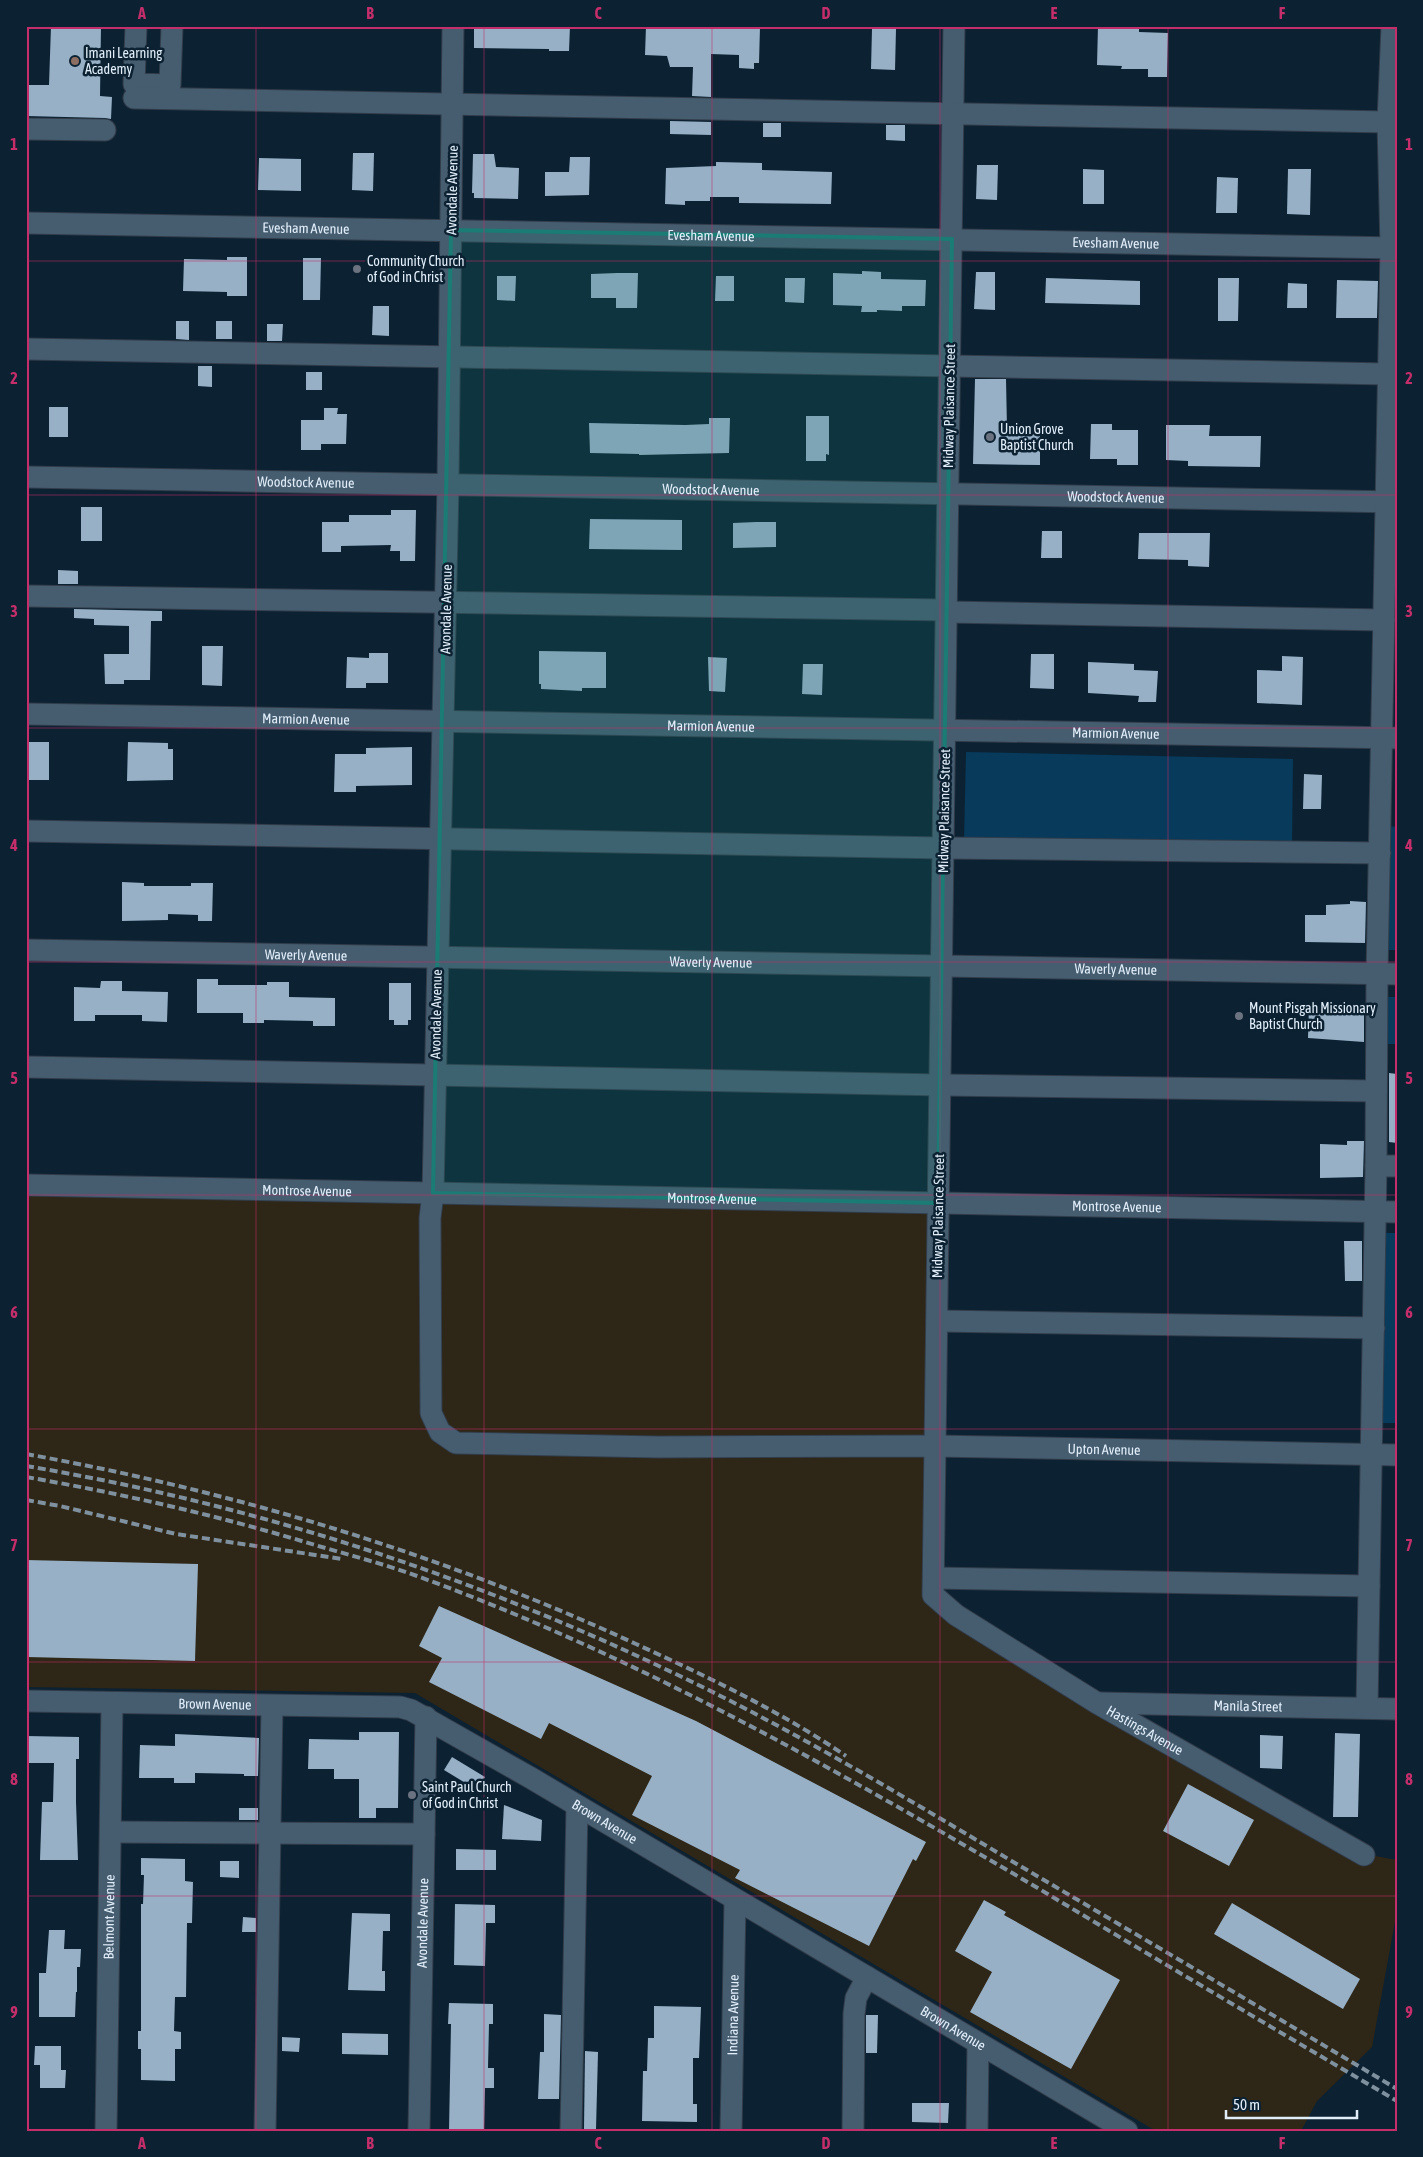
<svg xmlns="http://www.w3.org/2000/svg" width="1423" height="2157" font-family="'Asap Condensed',sans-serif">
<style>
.industrial{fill:#2e2616}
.green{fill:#073a5b}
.building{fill:#97b0c6}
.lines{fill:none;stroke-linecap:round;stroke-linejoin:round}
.minor-casing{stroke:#323d4b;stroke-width:23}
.minor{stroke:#465d70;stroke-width:21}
.rail{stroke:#7f909e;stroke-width:4;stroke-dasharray:8 4;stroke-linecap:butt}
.marked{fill:#1a7c75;fill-opacity:0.2;stroke:#1a7c75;stroke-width:4;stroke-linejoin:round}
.grid{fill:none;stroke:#c52d6b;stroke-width:1;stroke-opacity:0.55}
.education-dot{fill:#8d6e63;stroke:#0c2232;stroke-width:2}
.worship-dot{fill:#6b7280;stroke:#0c2232;stroke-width:2}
.labels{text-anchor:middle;stroke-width:5;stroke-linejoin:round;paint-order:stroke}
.poi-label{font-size:14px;fill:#e1eefa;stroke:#0c2232;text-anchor:start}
.street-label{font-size:14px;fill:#e1eefa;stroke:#0c2232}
.neatline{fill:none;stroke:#c52d6b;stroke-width:2}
.grid-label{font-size:16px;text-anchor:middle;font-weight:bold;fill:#c52d6b}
</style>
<rect width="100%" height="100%" fill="#0c2232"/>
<path class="industrial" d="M26,1187l912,16 -5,392 431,259 33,6v51l-25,136 -55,54 -16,30h-145l-741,-438 -389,-6z"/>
<g class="green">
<path d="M966,752l327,7 -1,87 -328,-4z"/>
<path d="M1388,826l9,1v123h-12z"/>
<path d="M1387,997h10v47h-11z"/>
<path d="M1382,1233h15v190h-19z"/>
</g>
<g class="building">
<path d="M51,26h50l-1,70 12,1 -1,22 -6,-1 -79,-2v-31h23z"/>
<path d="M474,26h96l-1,25h-20v-2l-75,-1z"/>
<path d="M646,26l114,1 -1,36h-5v6l-15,-1v-13l-28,-1v43l-19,-1 1,-29h-23l-3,-11 -22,-1z"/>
<path d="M1098,26l41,2v4l29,1 -1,44h-19v-8h-27l1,-3 -25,-1z"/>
<path d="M872,29h24l-1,41 -24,-1z"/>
<path d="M670,121l41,1v13l-41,-1z"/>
<rect x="763" y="123" width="18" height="14"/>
<path d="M886,125h19v16l-19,-1z"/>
<path d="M353,153h21l-1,38 -21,-1z"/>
<path d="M473,154h21l2,13 23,1 -1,31 -44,-1v-5h-2z"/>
<path d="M570,157h20l-1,38 -44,1v-24h24z"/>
<path d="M259,158l42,1v32l-43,-1z"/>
<path d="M716,162l46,1v7l70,2 -1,32 -92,-1v-6h-29v4h-25v4l-20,-1 1,-36 50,-2z"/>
<path d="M977,165h21l-1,35 -21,-1z"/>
<path d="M1083,169l21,1v34h-21z"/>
<path d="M1288,169h23l-1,46 -23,-1z"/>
<path d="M1217,177l21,1 -1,35h-21z"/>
<path d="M227,257h20v39h-20v-4l-44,-1 1,-32 43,1z"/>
<path d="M303,258h18l-1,42h-17z"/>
<path d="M862,271l19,1v7l45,1 -1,26h-23v5l-25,-1v2h-16l1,-6 -29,-1v-32l29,1z"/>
<path d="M976,272h19v38l-21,-1z"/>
<path d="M617,273h21l-1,35h-21v-10h-25v-24z"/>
<path d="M497,276h19l-1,25 -18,-1z"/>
<path d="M716,276h18v25h-19z"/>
<path d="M785,278h20l-1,25 -19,-1z"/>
<path d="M1046,278l94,3v24l-95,-2z"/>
<path d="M1218,278h21l-1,43h-20z"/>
<path d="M1337,280l41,1 -1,37h-41z"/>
<path d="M1288,283l19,1v24h-20z"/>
<path d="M373,306h16v30l-17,-1z"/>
<path d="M176,321h13v19l-13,-1z"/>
<rect x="216" y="321" width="16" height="18"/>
<path d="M267,324h16l-1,17h-15z"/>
<path d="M198,366h14v21l-14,-1z"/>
<rect x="306" y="372" width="16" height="18"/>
<path d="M975,379h31l1,50 33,1v35l-67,-1z"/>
<rect x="49" y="407" width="19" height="30"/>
<path d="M324,408h14l-1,6h10l-1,30h-25v6h-20v-30h23z"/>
<path d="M806,416h23v39l-3,-1v7h-20z"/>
<path d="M709,418h21l-1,35 -90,2v-1l-49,-1 -1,-30 96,2 24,-1z"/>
<path d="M1091,424h21v6h26v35h-21v-6h-27z"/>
<path d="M1166,425h44l-1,11h52l-1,31 -72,-1v-5l-22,-1z"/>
<rect x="81" y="507" width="21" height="34"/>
<path d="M391,510h25l-1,51h-15v-10h-10l1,-6 -50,1v6h-19v-30h27v-7h42z"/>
<path d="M590,519l92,1v30l-93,-1z"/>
<path d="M756,522h20v25l-43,1v-25z"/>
<path d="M1042,531h20v27h-21z"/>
<path d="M1139,533h71l-1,34 -21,-1v-6l-50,-1z"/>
<path d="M58,570l20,1v13h-20z"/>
<path d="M74,609l88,2v10h-11l-1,59h-26v4h-19l-1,-30h25v-28l-35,-1v-6l-20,-1z"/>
<path d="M202,646h21l-1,40 -20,-1z"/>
<path d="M539,651l67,1v36h-24v3l-41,-2v-5h-2z"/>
<path d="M369,653h19v30h-22v5h-20l1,-31 22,1z"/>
<path d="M1031,654h23v35l-24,-1z"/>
<path d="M1282,656l21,1 -1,48 -45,-2v-33l25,1z"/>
<path d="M708,657l19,1 -2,34 -16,-1z"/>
<path d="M1088,662l46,2v6l24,1 -2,31h-18l1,-6 -51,-3z"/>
<path d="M803,664h20l-1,31 -20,-1z"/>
<rect x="28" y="742" width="21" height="38"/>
<path d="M128,742l40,1v6h5v31l-46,1z"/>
<path d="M412,747v38l-56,1v6h-22l1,-38h31v-6z"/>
<path d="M1304,774l18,1 -1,34h-18z"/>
<path d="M122,882l22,1v3h47v-3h22l-1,38h-14v-6l-30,-1v6l-46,1z"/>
<path d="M1350,901l16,1 -1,41 -60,-1v-27h21v-10l24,-1z"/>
<path d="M197,979h21v6h49v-3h22v15l46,1v28h-22v-5l-49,-1v3h-21v-10h-46z"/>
<path d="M101,981h21v10l46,1 -1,30 -25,-1v-6h-47v6h-21v-34l26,1z"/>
<path d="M389,983h22v37h-3v5h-14v-5h-5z"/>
<path d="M1309,1005h55v37l-56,-4z"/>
<path d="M1389,1073l8,1v69l-8,-1z"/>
<path d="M1347,1141h17l-1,36 -43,1v-34l27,1z"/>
<path d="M1344,1241h18v40h-17z"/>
<path d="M26,1560l172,4 -3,97 -169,-4z"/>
<path d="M439,1606l257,115 230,121 -10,19 -3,-2 -44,87 -134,-68 5,-8 -108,-55 20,-39 -103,-53 -8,16 -112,-57 13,-24 -23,-12z"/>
<path d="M359,1732h40l-1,76h-22v10h-17v-39h-25v-10h-26l1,-30 50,1z"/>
<path d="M1335,1733l25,1 -2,83h-25z"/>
<path d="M175,1734l84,4 -1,38h-14v-2l-49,-1v10h-21v-5h-35l1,-33 35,1z"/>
<path d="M1260,1735l23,1 -1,33 -22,-1z"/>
<path d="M26,1736l53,1v22h-3v43l2,58h-38l2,-58h11l1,-39h-28z"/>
<path d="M452,1757l33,20 -8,13 -33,-20z"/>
<path d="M1188,1784l66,36 -25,46 -66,-35z"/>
<path d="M504,1805l38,15 -1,21 -39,-2z"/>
<rect x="239" y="1808" width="19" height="12"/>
<path d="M456,1849l40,1v20h-40z"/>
<path d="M141,1858l44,1v22l8,1 -1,41h-5l-1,74h-11l-1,34 7,1v17h-6v32l-34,-1v-31h-3v-18h3v-127h2l1,-29h-3z"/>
<path d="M220,1861h19v17l-19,-1z"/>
<path d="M984,1900l22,12 -2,3 116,65 -49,89 -101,-57 22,-40 -37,-21z"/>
<path d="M1232,1903l128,76 -17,30 -129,-75z"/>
<path d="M455,1904l40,1v18h-9l-1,43 -31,-1z"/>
<path d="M352,1913l38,1v17h-7l-1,40h3v20l-37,-1z"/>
<path d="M243,1917l13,1v14h-14z"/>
<path d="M49,1930h16l-1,19h17l-1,18h-3v25h-1l-1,25h-36v-44h7z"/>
<path d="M449,2003l44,1v20h-4l-1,44h6v20h-9l-1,43h-35l2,-107h-3z"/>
<path d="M654,2006l47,1 -2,51h-6v46h4v18l-55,-1 1,-50h4l1,-33h6z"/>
<path d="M544,2014l17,1 -2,84h-21l2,-47h4z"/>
<path d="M866,2015h12l-1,38h-11z"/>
<path d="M342,2033l46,1v21l-46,-1z"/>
<path d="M282,2037l18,1 -1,14 -17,-1z"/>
<path d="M35,2046h26v24h5l-1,18h-25v-23h-6z"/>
<path d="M585,2051l13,1 -2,77h-12z"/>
<path d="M912,2103h37l-1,20 -36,-1z"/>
</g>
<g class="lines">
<defs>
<g id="minor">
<path d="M136,26l-2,58 36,1 2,-59"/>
<path id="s1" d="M453,26l-5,459 -15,708 -3,25 1,195 9,19 16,11 202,4 277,-1 462,9"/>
<path id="s2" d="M954,26l-21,1569 23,20 141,88 267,152"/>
<path d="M134,98l1254,24"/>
<path d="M26,129l79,1"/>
<path id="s3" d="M26,223l1371,25"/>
<path d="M26,349l1362,25"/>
<path id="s4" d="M26,477l1371,25"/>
<path d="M26,596l920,14"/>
<path d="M946,612l438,8"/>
<path id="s5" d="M26,714l1370,24"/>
<path d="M26,831l917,17 437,5"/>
<path id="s6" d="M26,950l1371,24"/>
<path d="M26,1067l914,18 436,6"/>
<path d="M1376,1166h21"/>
<path id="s7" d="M26,1185l1371,27"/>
<path d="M937,1321l437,7"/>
<path d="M934,1578l435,8"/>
<path id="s8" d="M26,1701l374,6 11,3 120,68 596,353"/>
<path id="s9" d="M1100,1703l297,6"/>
<path d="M1367,1708l9,-542 1,-192 14,-726 -3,-126 4,-96"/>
<path d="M111,1832l313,2"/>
<path id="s10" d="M106,2131l6,-428"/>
<path d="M265,2131l7,-425"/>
<path id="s11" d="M419,2131l7,-414"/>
<path d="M571,2131l6,-325"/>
<path id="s12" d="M731,2131l4,-231"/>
<path d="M853,2131l1,-117 2,-16 11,-21"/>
<path d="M977,2131l1,-88"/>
</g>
</defs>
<use href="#minor" class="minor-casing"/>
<use href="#minor" class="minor"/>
<g class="rail">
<path d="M26,1454c211,38 415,100 610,190 72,33 144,67 210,112"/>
<path d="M26,1466c221,37 435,106 637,202 120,56 233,124 347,192 129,76 258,152 387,229"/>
<path d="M26,1477c98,17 194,39 289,68 34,10 69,19 102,31 220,80 418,193 619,311 120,72 240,143 361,214"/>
<path d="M26,1500l34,6 116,28 166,25"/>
</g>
</g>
<path class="marked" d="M451,230l501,9 -14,964 -505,-10z"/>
<path class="grid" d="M256,26v2105M484,26v2105M712,26v2105M940,26v2105M1168,26v2105M26,261h1371M26,495h1371M26,728h1371M26,962h1371M26,1195h1371M26,1429h1371M26,1662h1371M26,1896h1371"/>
<circle class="education-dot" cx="75" cy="61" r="5"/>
<g class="worship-dot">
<circle cx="357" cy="269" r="5"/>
<circle cx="990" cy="437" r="5"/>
<circle cx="1239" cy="1016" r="5"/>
<circle cx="412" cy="1795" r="5"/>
</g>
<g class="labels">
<g class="poi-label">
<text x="85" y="58">Imani Learning<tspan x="85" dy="16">Academy</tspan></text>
<text x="367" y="266">Community Church<tspan x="367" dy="16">of God in Christ</tspan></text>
<text x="1000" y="434">Union Grove<tspan x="1000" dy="16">Baptist Church</tspan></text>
<text x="1249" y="1013">Mount Pisgah Missionary<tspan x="1249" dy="16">Baptist Church</tspan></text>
<text x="422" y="1792">Saint Paul Church<tspan x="422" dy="16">of God in Christ</tspan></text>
</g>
<g class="street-label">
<text transform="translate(452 190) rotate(-89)" y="5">Avondale Avenue</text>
<text dy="5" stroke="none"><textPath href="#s3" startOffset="280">Evesham Avenue</textPath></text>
<text dy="5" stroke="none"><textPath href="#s3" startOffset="685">Evesham Avenue</textPath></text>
<text dy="5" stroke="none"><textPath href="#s3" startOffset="1090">Evesham Avenue</textPath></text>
<text transform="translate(949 406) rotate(-89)" y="5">Midway Plaisance Street</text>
<text dy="5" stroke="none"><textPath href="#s4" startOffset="280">Woodstock Avenue</textPath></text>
<text dy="5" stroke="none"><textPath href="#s4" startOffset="685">Woodstock Avenue</textPath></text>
<text dy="5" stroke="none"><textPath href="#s4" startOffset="1090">Woodstock Avenue</textPath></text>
<text transform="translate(446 609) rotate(-89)" y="5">Avondale Avenue</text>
<text dy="5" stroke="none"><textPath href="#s5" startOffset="280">Marmion Avenue</textPath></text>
<text dy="5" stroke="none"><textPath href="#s5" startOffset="685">Marmion Avenue</textPath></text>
<text dy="5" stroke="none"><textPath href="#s5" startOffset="1090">Marmion Avenue</textPath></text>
<text transform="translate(944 811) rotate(-89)" y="5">Midway Plaisance Street</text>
<text dy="5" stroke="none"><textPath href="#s6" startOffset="280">Waverly Avenue</textPath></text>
<text dy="5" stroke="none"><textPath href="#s6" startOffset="685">Waverly Avenue</textPath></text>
<text dy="5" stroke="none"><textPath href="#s6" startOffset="1090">Waverly Avenue</textPath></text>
<text transform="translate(436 1014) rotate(-89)" y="5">Avondale Avenue</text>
<text dy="5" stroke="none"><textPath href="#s7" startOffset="281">Montrose Avenue</textPath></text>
<text dy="5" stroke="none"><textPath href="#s7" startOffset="686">Montrose Avenue</textPath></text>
<text dy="5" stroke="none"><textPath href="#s7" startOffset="1091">Montrose Avenue</textPath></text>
<text transform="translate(938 1216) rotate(-89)" y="5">Midway Plaisance Street</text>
<text dy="5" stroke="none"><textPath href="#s1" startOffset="2076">Upton Avenue</textPath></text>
<text dy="5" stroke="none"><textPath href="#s8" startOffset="189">Brown Avenue</textPath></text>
<text dy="5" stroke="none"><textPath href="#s9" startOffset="148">Manila Street</textPath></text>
<text dy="5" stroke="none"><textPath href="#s2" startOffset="1821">Hastings Avenue</textPath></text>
<text dy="5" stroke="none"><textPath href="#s8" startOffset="609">Brown Avenue</textPath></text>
<text dy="5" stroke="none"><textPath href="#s10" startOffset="214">Belmont Avenue</textPath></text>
<text dy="5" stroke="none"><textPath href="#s11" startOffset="208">Avondale Avenue</textPath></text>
<text dy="5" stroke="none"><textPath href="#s12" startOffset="116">Indiana Avenue</textPath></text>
<text dy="5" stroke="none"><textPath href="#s8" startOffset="1014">Brown Avenue</textPath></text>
</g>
</g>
<rect width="1423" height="2157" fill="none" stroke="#0c2232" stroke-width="55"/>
<path d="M1226 2110v8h131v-8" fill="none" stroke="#e1eefa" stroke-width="2.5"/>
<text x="1233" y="2110" font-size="15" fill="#e1eefa" stroke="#0c2232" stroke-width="4" paint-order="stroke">50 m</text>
<rect x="28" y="28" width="1368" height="2102" class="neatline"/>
<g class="grid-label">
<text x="142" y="19">A</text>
<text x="370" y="19">B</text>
<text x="598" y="19">C</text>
<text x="826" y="19">D</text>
<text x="1054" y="19">E</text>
<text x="1282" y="19">F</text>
<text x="14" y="150">1</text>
<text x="1409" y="150">1</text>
<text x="14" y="384">2</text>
<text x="1409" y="384">2</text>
<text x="14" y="617">3</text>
<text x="1409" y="617">3</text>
<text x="14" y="851">4</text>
<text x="1409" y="851">4</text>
<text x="14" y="1084">5</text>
<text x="1409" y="1084">5</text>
<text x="14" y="1318">6</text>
<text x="1409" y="1318">6</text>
<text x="14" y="1551">7</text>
<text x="1409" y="1551">7</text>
<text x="14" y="1785">8</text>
<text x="1409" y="1785">8</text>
<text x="14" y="2018">9</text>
<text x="1409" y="2018">9</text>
<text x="142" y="2149">A</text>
<text x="370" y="2149">B</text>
<text x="598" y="2149">C</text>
<text x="826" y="2149">D</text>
<text x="1054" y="2149">E</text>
<text x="1282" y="2149">F</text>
</g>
</svg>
